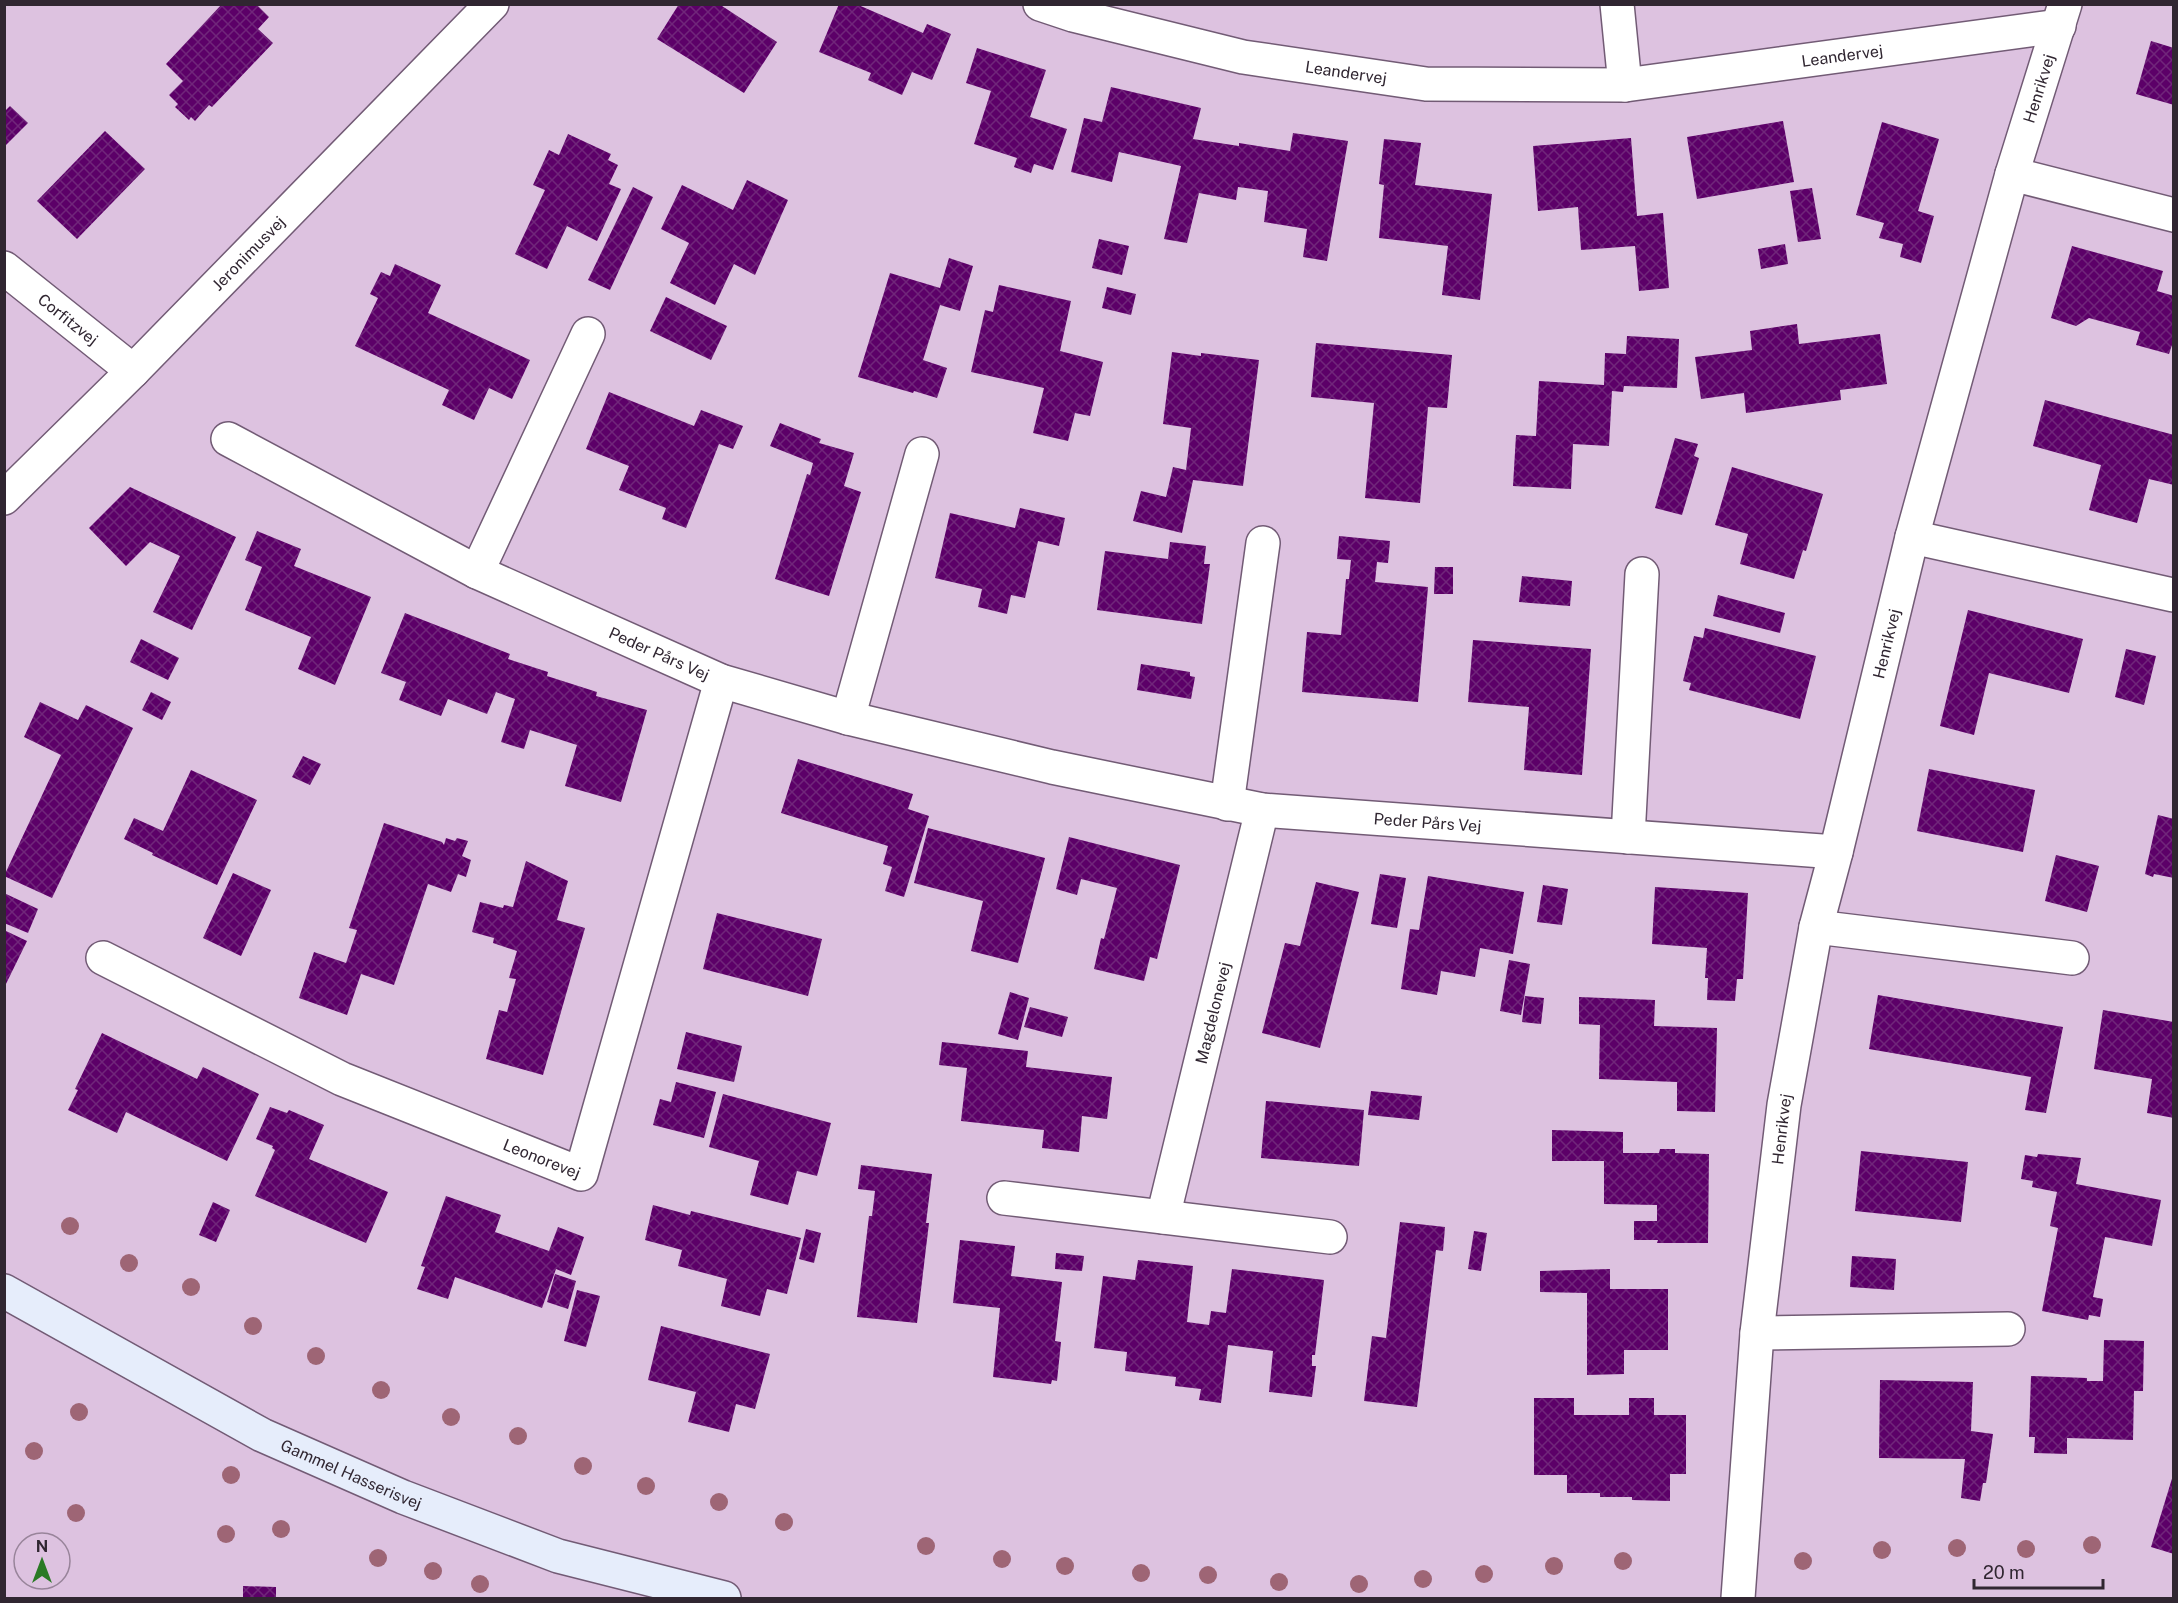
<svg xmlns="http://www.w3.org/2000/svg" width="2178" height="1603" font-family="'Public Sans',sans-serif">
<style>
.building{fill:url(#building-cross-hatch)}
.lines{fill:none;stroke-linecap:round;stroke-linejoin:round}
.street-casing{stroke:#725b75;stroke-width:36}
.secondary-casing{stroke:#725b75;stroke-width:36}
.street{stroke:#fff;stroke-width:33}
.secondary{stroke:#e6edfb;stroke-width:33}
.tree{fill:#9e6575}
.labels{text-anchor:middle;stroke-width:6;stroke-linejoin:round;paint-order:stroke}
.street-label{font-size:16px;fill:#302631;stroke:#ddc2e0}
</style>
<defs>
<pattern id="building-cross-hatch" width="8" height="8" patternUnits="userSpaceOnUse" patternTransform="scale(1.5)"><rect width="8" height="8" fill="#5c0068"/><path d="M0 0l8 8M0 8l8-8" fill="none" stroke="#70267a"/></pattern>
</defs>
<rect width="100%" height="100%" fill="#ddc2e0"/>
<g class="building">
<path d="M222,4h34l13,13 -11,12 15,14 -61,64 -3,-2 -14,16 -4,-4 -2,3 -14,-13 3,-3 -9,-9 14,-14 -17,-17z"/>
<path d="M679,4h40l58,38 -33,51 -87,-54z"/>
<path d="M839,4h17l67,29 4,-9 24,10 -19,46 -20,-8 -10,23 -34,-15 3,-7 -52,-21z"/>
<path d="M2151,41l23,7v57l-38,-11z"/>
<path d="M977,48l69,22 -16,47 37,12 -14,41 -19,-6 -3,9 -17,-6 3,-9 -43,-14 17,-53 -25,-8z"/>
<path d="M1111,87l90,21 -8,31 46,7v-3l51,8 3,-18 55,8 -21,120 -24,-4 4,-28 -43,-7 4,-31 -30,-4 -2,13 -37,-7 -12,50 -23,-4 17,-73 -62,-14 -7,30 -41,-10 13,-54 18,4z"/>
<path d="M10,106l18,17 -24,24v-35z"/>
<path d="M1783,121l11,61 -97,17 -10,-62z"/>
<path d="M1882,122l57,17 -21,72 16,5 -13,47 -21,-6 3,-13 -24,-6 5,-15 -28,-8z"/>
<path d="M105,131l40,38 -68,70 -40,-38z"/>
<path d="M568,134l43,20 -3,6 10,5 -9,19 12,5 -24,52 -30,-15 -20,43 -32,-15 30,-64 -12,-5 16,-35 10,5z"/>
<path d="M1631,138l6,78 26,-3 6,75 -30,3 -4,-45 -54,4 -3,-43 -40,4 -5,-65z"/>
<path d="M1384,139l37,4 -6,42 77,9 -12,106 -38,-5 6,-49 -69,-8 5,-53 -5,-1z"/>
<path d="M747,180l41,20 -33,75 -21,-11 -19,41 -45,-22 19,-40 -28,-14 21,-44 51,25z"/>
<path d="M633,187l20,10 -43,93 -22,-10z"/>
<path d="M1812,188l9,51 -23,3 -8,-51z"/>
<path d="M1099,239l30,7 -7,29 -30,-7z"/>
<path d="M1785,244l3,20 -27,5 -3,-20z"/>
<path d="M2072,246l91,25 -6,20 17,5v43l-5,15 -33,-9 4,-13 -51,-14 -13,8 -25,-8z"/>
<path d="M949,258l24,8 -13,45 -20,-6 -17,55 24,8 -10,30 -23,-7 -1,2 -55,-16 32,-104 50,15z"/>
<path d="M395,264l46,21 -13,28 102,47 -18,39 -23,-11 -15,32 -32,-15 7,-15 -94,-44 23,-48 -8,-4 11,-22 9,4z"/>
<path d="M999,285l72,16 -11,50 43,11 -13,54 -15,-3 -7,28 -35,-8 11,-45 -73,-16 14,-62 8,2z"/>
<path d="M1107,287l29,7 -5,21 -29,-7z"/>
<path d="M666,297l61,29 -16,34 -61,-29z"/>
<path d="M1797,324l2,20 81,-10 7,50 -47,6 1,10 -95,13 -2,-20 -43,6 -6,-42 57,-7 -2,-19z"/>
<path d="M1627,336l52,3 -2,49 -53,-2 -1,6 -11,-1 -3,55 -36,-2 -2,45 -58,-3 3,-51 20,1 3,-55 65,4 1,-32 21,1z"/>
<path d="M1316,343l136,12 -5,53 -19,-1 -8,96 -55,-5 9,-95 -63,-6z"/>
<path d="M1172,352l29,4v-3l58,7 -16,126 -50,-6 -11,53 -49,-12 8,-30 25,6 7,-30 13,3 5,-42 -28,-4z"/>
<path d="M609,392l85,34 7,-16 42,16 -10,23 -14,-5 -33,84 -24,-9 4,-11 -47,-18 10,-24 -43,-17z"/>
<path d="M2045,400l129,35v50l-25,-6 -12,44 -48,-13 12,-45 -68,-19z"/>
<path d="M780,423l41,16 -2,4 35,10 -10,33 17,6 -32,104 -54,-17 32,-105 3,1 3,-12 -43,-17z"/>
<path d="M1675,438l23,6 -4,12 5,2 -17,57 -27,-7z"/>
<path d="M1732,467l91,27 -17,57 -3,-1 -9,29 -54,-15 8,-30 -33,-9z"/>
<path d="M130,487l106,50 -44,93 -39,-18 27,-56 -30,-14 -24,24 -37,-38z"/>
<path d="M1020,508l45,10 -6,28 -21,-5 -13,57 -14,-3 -4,19 -29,-7 4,-18 -47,-11 15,-65 65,15z"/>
<path d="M257,531l44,18 -7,17 77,31 -36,88 -37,-16 13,-32 -66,-27 17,-43 -17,-7z"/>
<path d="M1339,536l51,5 -2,22 -11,-1 -2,20 53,5 -10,115 -116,-10 5,-60 34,3 5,-56h3l2,-19 -14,-1z"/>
<path d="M1170,542l36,4 -2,18h6l-8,60 -105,-14 8,-59 63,8z"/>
<path d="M1435,567h18v27h-19z"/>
<path d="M1522,576l50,5 -2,25 -51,-4z"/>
<path d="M1718,595l67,18 -5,20 -67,-17z"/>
<path d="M1968,610l115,29 -14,54 -80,-20 -15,62 -34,-9z"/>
<path d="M405,613l105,41 -2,5 40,13 -1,4 50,16 -1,4 51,14 -26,92 -56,-16 12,-41 -47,-15 -6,19 -23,-7 14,-43 -19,-7 -9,22 -39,-15 -7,17 -42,-16 7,-18 -25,-9z"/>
<path d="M1705,628l111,28 -16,63 -111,-29 2,-7 -8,-2 11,-45 9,2z"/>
<path d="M141,639l38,19 -11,22 -38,-18z"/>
<path d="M1473,640l118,9 -9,126 -58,-5 5,-63 -61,-5z"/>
<path d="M2126,649l30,7 -12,49 -29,-8z"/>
<path d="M1141,664l49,8v4l5,1 -4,22 -54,-9z"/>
<path d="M151,692l20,10 -9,18 -20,-10z"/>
<path d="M40,702l38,18 8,-15 47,23 -81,170 -48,-22 57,-121 -37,-18z"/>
<path d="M303,756l18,8 -11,21 -18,-8z"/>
<path d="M798,759l115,35 -5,15 21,7 -25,81 -19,-6 7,-24 -9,-3 5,-18 -107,-33z"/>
<path d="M1929,769l106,21 -12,62 -106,-21z"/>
<path d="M191,770l66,30 -40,85 -65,-30 1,-2 -29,-14 10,-21 29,13z"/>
<path d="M2158,815l16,4v59l-20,-4 -1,3 -8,-3z"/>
<path d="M384,823l58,19 2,3 2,-7 9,3 2,-3 11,3 -6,15 9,4 -5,17 -8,-3 -7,18 -23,-8 -34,101 -33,-11 -14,41 -48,-17 15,-46 32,11 11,-33 -8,-2z"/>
<path d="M928,828l117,30 -27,105 -47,-12 12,-50 -69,-18z"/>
<path d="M1069,837l111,28 -23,94 -7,-2 -6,24 -50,-12 7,-31 3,1 13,-51 -36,-9 -4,16 -21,-6z"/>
<path d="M2056,855l43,11 -12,46 -42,-11z"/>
<path d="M526,861l42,20 -11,39 28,8 -42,147 -57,-16 13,-49 8,2 9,-33 -7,-1 8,-27 -24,-8 1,-5 -22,-6 8,-30 23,6 1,-3 9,2z"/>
<path d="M233,873l38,17 -30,66 -38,-18z"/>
<path d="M1380,874l26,4 -9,50 -26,-4z"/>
<path d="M1428,876l96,16 -11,62 -33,-6 -5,29 -34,-6 -4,24 -36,-6 9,-60 9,1z"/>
<path d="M1316,882l43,10 -39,156 -58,-15 23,-90 15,3z"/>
<path d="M1543,885l25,4 -6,36 -25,-3z"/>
<path d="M1655,887l93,6 -5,86h-6l-2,22 -28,-1 1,-22h-3l2,-30 -55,-4z"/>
<path d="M4,893l34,16 -10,24 -24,-10z"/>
<path d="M717,913l105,26 -14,57 -105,-27z"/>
<path d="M4,930l23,11 -23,47z"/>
<path d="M1509,960l21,4 -9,51 -21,-4z"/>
<path d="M1010,992l19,6 -11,42 -20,-6z"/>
<path d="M1878,995l185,32 -17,86 -21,-3 6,-33 -162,-28z"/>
<path d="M1525,996l19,2 -3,26 -19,-2z"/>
<path d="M1579,997l76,3 -1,26 63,2 -2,84 -38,-1v-29l-78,-3 1,-54 -21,-1z"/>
<path d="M1030,1007l38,10 -6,20 -38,-10z"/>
<path d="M2103,1010l71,12v96l-27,-5 5,-34 -58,-10z"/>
<path d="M686,1032l56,14 -8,36 -57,-13z"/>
<path d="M102,1033l95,46 6,-12 56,27 -32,67 -101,-49 -9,21 -49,-23 10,-20 -3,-1z"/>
<path d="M942,1042l86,9 -2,16 86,10 -5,42 -25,-3 -3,36 -37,-4 2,-18 -83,-9 6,-53 -28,-3z"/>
<path d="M676,1082l40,10 -12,46 -51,-13 7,-26 11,3z"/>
<path d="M1371,1091l51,5 -3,24 -51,-5z"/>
<path d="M723,1094l108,29 -14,53 -20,-5 -9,34 -38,-10 9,-34 -50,-14z"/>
<path d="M1266,1101l98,9 -5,56 -98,-8z"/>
<path d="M270,1107l17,6 2,-3 35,15 -15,34 79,33 -22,51 -111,-47 20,-46 -3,-2 1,-2 -17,-7z"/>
<path d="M1552,1130l71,2v21h36l1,-4h15v4l34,1 -1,89h-51l1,-3h-24v-19h23v-16l-53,-1v-43h-52z"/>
<path d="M1861,1151l107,11 -7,60 -106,-11z"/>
<path d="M2038,1154l43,4 -5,26 85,16 -9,46 -47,-9 -12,60 10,2 -3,18 -11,-2 -1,5 -46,-9 16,-83 -8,-2 7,-34 -25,-5 1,-6 -12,-2 4,-24 12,2z"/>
<path d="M861,1165l71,9 -6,49h3l-12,100 -60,-6 12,-101h3l3,-25 -17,-2z"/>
<path d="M446,1196l55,19 -6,17 54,19 9,-24 26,10 -13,38 -15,-6 -14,39 -87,-31 -7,22 -31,-10 8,-22 -4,-1z"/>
<path d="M213,1202l17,8 -14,32 -17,-7z"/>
<path d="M653,1205l37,10 1,-4 110,27 -14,56 -20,-5 -7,27 -39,-10 6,-27 -49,-13 4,-16 -37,-10z"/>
<path d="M1400,1222l45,5 -2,24 -7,-1 -19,157 -53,-6 8,-65 14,2z"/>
<path d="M806,1229l15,4 -7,30 -15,-4z"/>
<path d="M1474,1231l13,2 -6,38 -13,-2z"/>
<path d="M960,1240l55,6 -4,30 51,6 -7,59 6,1 -4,39 -5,-1 -1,4 -58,-7 7,-69 -47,-5z"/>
<path d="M1056,1253l28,3 -2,15 -27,-2z"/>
<path d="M1852,1256l44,3 -2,31 -44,-3z"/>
<path d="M1138,1260l55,6 -6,56 22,3 2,-14 15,2 6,-44 92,11 -9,75h-3v11h4l-4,31 -43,-5 4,-41 -45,-6 -7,58 -22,-3 2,-11 -26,-3 1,-9 -51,-6 2,-19 -33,-4 9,-72 32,4z"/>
<path d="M1610,1269v20h58v61h-44v24l-37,1v-82l-47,-1v-21z"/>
<path d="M555,1274l21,7 -8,28 -21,-7z"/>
<path d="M577,1290l23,6 -14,51 -22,-6z"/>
<path d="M661,1326l109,28 -15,55 -19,-5 -7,28 -41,-10 8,-30 -48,-12z"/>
<path d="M2104,1340l40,1 -1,50h-9l-1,49 -66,-2v16l-33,-1 1,-16h-6l2,-61 56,2v3h16z"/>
<path d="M1880,1380l93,2 -2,49 22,3 -7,49h-3l-3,18 -19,-3 4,-39 -86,-1z"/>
<path d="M1534,1398h40v17h55v-17h25v17h32v59h-16v27l-38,-1v-3h-32v-4h-33v-18h-33z"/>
<path d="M2174,1472v82l-23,-7z"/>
<path d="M243,1586l33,1v11h-33z"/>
</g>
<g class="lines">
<defs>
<g id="street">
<path id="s1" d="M1040,4l33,11 170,42 183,27 199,1 434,-59"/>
<path d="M1617,4l8,81"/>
<path d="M2012,174l162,41"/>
<path id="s2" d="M4,268l129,103"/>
<path id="s3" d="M228,439l249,133 244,109 127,37 204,49 210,43 574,42"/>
<path id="s4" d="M4,498l129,-127 359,-367"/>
<path d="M1912,537l261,58"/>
<path d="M477,572l111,-238"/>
<path d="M848,718l74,-264"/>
<path d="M1227,804l36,-261"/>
<path d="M1628,837l14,-263"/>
<path d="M1816,927l256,31"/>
<path id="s5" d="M103,958l239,121 239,95 140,-493"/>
<path d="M1004,1198l326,39"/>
<path id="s6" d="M1163,1217l99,-407"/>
<path d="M1757,1333l251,-4"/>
<path id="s7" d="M1738,1598l19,-265 27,-228 32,-178 20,-75 76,-315 100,-363 53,-170"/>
</g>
<g id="secondary">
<path id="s8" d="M4,1291l258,144 141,62 155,59 166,42"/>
</g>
</defs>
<use href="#street" class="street-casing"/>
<use href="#secondary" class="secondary-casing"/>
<use href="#street" class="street"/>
<use href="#secondary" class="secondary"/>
</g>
<g class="tree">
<circle cx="70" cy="1226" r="9"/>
<circle cx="129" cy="1263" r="9"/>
<circle cx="191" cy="1287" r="9"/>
<circle cx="253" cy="1326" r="9"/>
<circle cx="316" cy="1356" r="9"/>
<circle cx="381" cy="1390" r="9"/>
<circle cx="79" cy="1412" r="9"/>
<circle cx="451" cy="1417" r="9"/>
<circle cx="518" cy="1436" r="9"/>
<circle cx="34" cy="1451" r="9"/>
<circle cx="583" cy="1466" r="9"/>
<circle cx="231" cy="1475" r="9"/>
<circle cx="646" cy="1486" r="9"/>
<circle cx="719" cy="1502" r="9"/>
<circle cx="76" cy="1513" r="9"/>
<circle cx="784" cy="1522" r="9"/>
<circle cx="281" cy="1529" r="9"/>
<circle cx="226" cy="1534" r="9"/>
<circle cx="2092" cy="1545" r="9"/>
<circle cx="926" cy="1546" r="9"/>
<circle cx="1957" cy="1548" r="9"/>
<circle cx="2026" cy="1549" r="9"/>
<circle cx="1882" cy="1550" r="9"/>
<circle cx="378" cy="1558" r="9"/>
<circle cx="1002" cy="1559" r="9"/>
<circle cx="1623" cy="1561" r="9"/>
<circle cx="1803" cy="1561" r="9"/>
<circle cx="1065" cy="1566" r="9"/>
<circle cx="1554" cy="1566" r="9"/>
<circle cx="433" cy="1571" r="9"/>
<circle cx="1141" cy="1573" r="9"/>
<circle cx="1484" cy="1574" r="9"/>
<circle cx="1208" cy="1575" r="9"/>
<circle cx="1423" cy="1579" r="9"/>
<circle cx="1279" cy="1582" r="9"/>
<circle cx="480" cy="1584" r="9"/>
<circle cx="1359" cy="1584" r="9"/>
</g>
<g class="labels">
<g class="street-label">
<text dy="6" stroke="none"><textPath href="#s1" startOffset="813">Leandervej</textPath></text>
<text dy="6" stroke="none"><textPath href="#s1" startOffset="314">Leandervej</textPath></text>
<text dy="6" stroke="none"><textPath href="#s7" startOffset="1544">Henrikvej</textPath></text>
<text dy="6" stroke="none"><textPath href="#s4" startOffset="346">Jeronimusvej</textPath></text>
<text dy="6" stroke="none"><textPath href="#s2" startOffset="82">Corfitzvej</textPath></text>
<text dy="6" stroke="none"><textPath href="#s7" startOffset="968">Henrikvej</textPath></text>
<text dy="6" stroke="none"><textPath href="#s3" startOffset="482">Peder Pårs Vej</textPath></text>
<text dy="6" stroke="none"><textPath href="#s3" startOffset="1272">Peder Pårs Vej</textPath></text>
<text dy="6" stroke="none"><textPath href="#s6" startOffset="210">Magdelonevej</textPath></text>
<text dy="6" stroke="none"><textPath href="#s7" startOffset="471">Henrikvej</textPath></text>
<text dy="6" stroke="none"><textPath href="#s5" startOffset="483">Leonorevej</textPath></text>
<text dy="6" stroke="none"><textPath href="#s8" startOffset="393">Gammel Hasserisvej</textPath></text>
</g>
</g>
<rect width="2178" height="1603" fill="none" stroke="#302631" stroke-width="12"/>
<g transform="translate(42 1561)"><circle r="28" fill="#ddc2e0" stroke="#98849a" stroke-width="1.5"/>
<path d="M0-4.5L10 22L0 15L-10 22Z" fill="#2a7a25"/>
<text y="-9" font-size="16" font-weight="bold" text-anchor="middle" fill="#302631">N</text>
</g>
<path d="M1974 1579v9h129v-9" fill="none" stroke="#302631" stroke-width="3"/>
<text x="1983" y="1579" font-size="18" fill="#302631" stroke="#ddc2e0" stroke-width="4.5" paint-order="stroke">20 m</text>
</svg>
